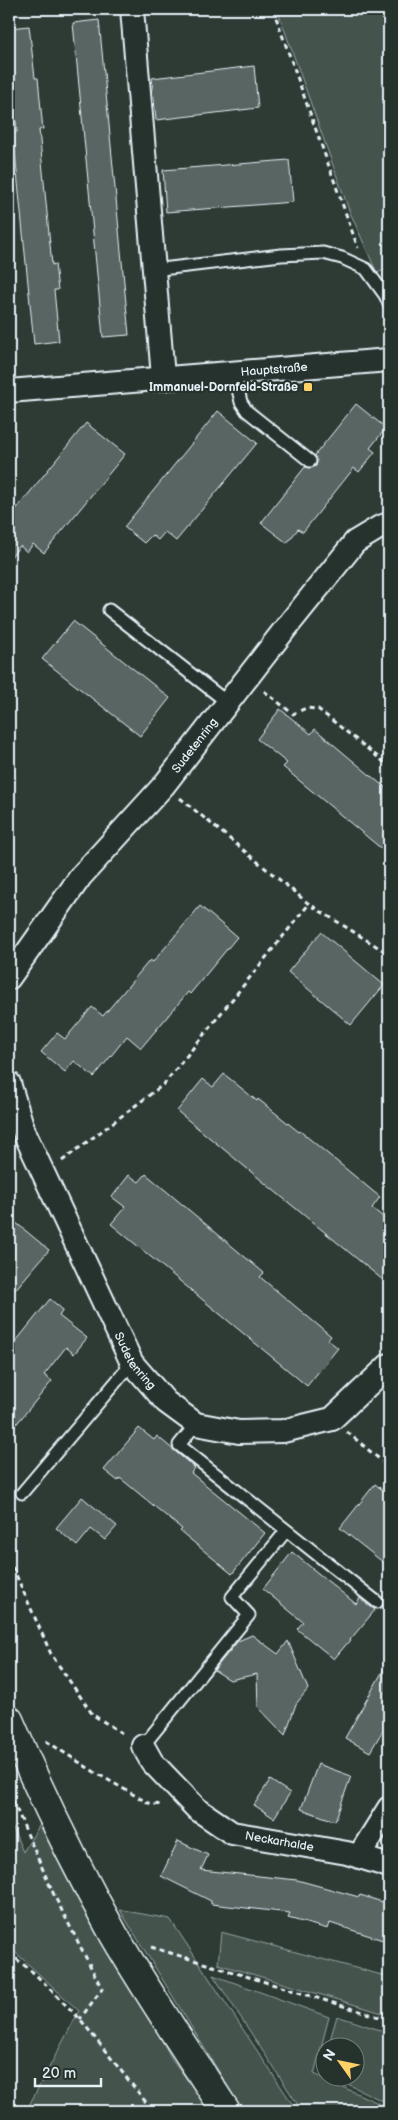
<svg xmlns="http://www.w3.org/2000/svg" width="398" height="2120" font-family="'Balsamiq Sans',sans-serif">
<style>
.green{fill:#45524e;stroke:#96a2a3}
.building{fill:#596563;stroke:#e8f1f8}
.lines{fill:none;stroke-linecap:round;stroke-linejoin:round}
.lane-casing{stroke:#e8f1f8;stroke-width:15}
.street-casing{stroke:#e8f1f8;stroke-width:26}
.secondary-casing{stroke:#e8f1f8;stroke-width:31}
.path{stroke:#e8f1f8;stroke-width:3;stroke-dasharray:5 4;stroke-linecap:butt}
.lane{stroke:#26332d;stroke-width:11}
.street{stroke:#26332d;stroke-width:22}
.secondary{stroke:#26332d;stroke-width:28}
.poi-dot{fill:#ffd166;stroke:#26332d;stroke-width:2}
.labels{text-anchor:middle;stroke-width:4.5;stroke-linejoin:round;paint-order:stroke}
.street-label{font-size:12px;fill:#e8f1f8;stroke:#26332d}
.poi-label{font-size:12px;font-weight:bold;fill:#e8f1f8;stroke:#26332d;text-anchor:end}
</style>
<rect width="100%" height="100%" fill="#2e3b35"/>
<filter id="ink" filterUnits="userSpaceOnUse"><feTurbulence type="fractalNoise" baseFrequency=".02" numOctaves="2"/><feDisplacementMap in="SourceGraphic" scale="10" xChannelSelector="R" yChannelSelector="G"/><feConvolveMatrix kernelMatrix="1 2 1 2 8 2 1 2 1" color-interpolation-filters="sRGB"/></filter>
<g filter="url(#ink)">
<g class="green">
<path d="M277,9h112v259l-12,5 -28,-63z"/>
<path d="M9,1819l14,33 19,-31 130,238 38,52h-184l53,-100 -65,-60 -5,8z"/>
<path d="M120,1910l50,9 127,192h-54z"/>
<path d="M221,1932l168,45v38l-171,-51z"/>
<path d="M213,1975l116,42 -15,57 75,34v3h-87z"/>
<path d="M337,2016l52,17v71l-54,-26h21v-30l-28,-1z"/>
</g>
<g class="building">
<path d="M99,20l30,315 -26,2 -30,-314z"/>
<path d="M29,26l6,52h3l4,42 1,9 -4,1 13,135 3,-1 3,26h-4l5,51 -25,3 -21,-212h4l-5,-52h-3v-52z"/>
<path d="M254,66l4,42 -102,12 -4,-42z"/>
<path d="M289,160l4,42 -127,10 -3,-42z"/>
<path d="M356,404l30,24 -16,20 5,4 -16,20 -5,-4 -51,64 -5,-3 -11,14 -26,-20 44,-56 4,1 7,-2 1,-4 -2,-7z"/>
<path d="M218,411l39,32 -81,98 -11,-9 -7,8 -6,-5 -8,8 -20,-16z"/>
<path d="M86,423l39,31 -81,99 -11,-9 -6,8 -7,-6 -11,13v-41z"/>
<path d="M73,621l97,77 -30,38 -98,-77z"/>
<path d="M280,709l31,25 4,-5 74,62v64l-106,-88 4,-4 -30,-24z"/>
<path d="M200,906l37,31 -47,57 -2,-2 -47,56 -14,-12 -33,41 -20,-16 -9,11 -24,-20 16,-19 8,6 27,-32 11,9 47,-56 3,2z"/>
<path d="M321,932l63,53 -33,40 -63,-53z"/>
<path d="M224,1074l33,27 1,-2 41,33 1,-1 80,66 -8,11 17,14v63l-212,-174 26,-32 10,8z"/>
<path d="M146,1174l118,99 -4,4 71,59 -3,4 10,8 -31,38 -196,-162 14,-17 -13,-10 17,-22 10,7z"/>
<path d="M9,1217l40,33 -40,47z"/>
<path d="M50,1299l13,11 -4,6 28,22 -13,16 -8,-7 -22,28 8,6 -43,52v-83z"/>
<path d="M139,1428l15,12 3,-4 38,32 -4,5 74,60 -33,41 -52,-43 2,-2 -62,-51 -2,3 -14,-11z"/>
<path d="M375,1484l14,11v72l-49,-39z"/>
<path d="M82,1497l35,29 -12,14 -14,-11 -14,17 -21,-18z"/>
<path d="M292,1552l64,52 4,-6 15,12 -41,49 -37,-30 6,-7 -40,-33z"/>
<path d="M252,1635l26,19 10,-13 20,48 -12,15 -11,31 -27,-28 -1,-33 -27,6 -16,-10 24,-29z"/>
<path d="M389,1660v60l-19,32 -25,-14z"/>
<path d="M318,1764l33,12 -16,45 -34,-12z"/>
<path d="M270,1780l20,13 -16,25 -20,-13z"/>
<path d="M178,1841l30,14 -7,15 96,10 62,17 1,-2 29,9v38l-59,-19 -2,6 -40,-11 2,-5 -79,-9v-3l-50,-25z"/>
</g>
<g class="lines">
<defs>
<g id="lane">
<path d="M153,270l128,-15 42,-2 19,5 24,11 19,26 4,9"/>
<path d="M234,372l7,30 6,9 63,50"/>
<path d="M109,610l119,93"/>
<path d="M196,1424l-17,21 198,157"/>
<path d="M22,1493l110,-130"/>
<path d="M143,1746l106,-131 -17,-18 54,-66"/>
</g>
<g id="street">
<path d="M132,9l31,368"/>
<path id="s1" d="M9,391l380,-31"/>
<path id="s2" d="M9,978l72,-102 83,-91 121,-156 70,-87 25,-15 9,-3"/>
<path id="s3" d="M9,1083l15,49 108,231 34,39 30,22 43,8 44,-1 49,-12 57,-54"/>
<path id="s4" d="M143,1746l9,16 45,47 35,24 115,20 42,13"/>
<path d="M359,1856l30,-48"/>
</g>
<path id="secondary" d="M9,1720c31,73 66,145 105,215 35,60 74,118 112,176"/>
</defs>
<use href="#lane" class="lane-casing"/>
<use href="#street" class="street-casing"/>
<use href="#secondary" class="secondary-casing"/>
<g class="path">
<path d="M273,9l85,239"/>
<path d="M383,9l6,16"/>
<path d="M264,691l29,23 13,-6 12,1 71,57"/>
<path d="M180,798l129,106 80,50"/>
<path d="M62,1161l102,-77 145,-180"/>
<path d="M347,1432l42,35"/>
<path d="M9,1559l42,95 42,61 32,20"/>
<path d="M46,1741l50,32 52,30 14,2"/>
<path d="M9,1792l45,103 48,94 -22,30"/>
<path d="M151,1947l238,73"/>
<path d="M9,1953l26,21 45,45 73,92"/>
</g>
<use href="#lane" class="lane"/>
<use href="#street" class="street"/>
<use href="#secondary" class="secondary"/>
</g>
</g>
<rect class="poi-dot" x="303" y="382" width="10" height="10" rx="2.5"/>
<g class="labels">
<g class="street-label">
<text dy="4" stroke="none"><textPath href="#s1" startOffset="266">Hauptstraße</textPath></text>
<text dy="4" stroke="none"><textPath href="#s2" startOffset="298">Sudetenring</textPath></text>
<text dy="4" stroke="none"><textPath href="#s3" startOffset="306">Sudetenring</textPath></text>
<text dy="4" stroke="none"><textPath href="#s4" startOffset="174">Neckarhalde</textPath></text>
</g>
<g class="poi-label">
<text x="298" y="391">Immanuel-Dornfeld-Straße</text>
</g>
</g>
<rect width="398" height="2120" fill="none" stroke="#26332d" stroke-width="30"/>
<rect x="15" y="15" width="368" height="2090" fill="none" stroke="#e8f1f8" stroke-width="2" filter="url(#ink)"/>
<g transform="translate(340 2062) rotate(303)"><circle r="24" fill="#26332d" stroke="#747f7e"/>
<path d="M0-4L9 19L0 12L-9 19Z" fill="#ffd166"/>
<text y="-8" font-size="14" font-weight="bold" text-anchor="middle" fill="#e8f1f8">N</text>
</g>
<path d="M35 2078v8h66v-8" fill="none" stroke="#e8f1f8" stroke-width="2.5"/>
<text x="42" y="2078" font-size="15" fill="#e8f1f8" stroke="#26332d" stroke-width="4" paint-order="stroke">20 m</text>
</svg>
